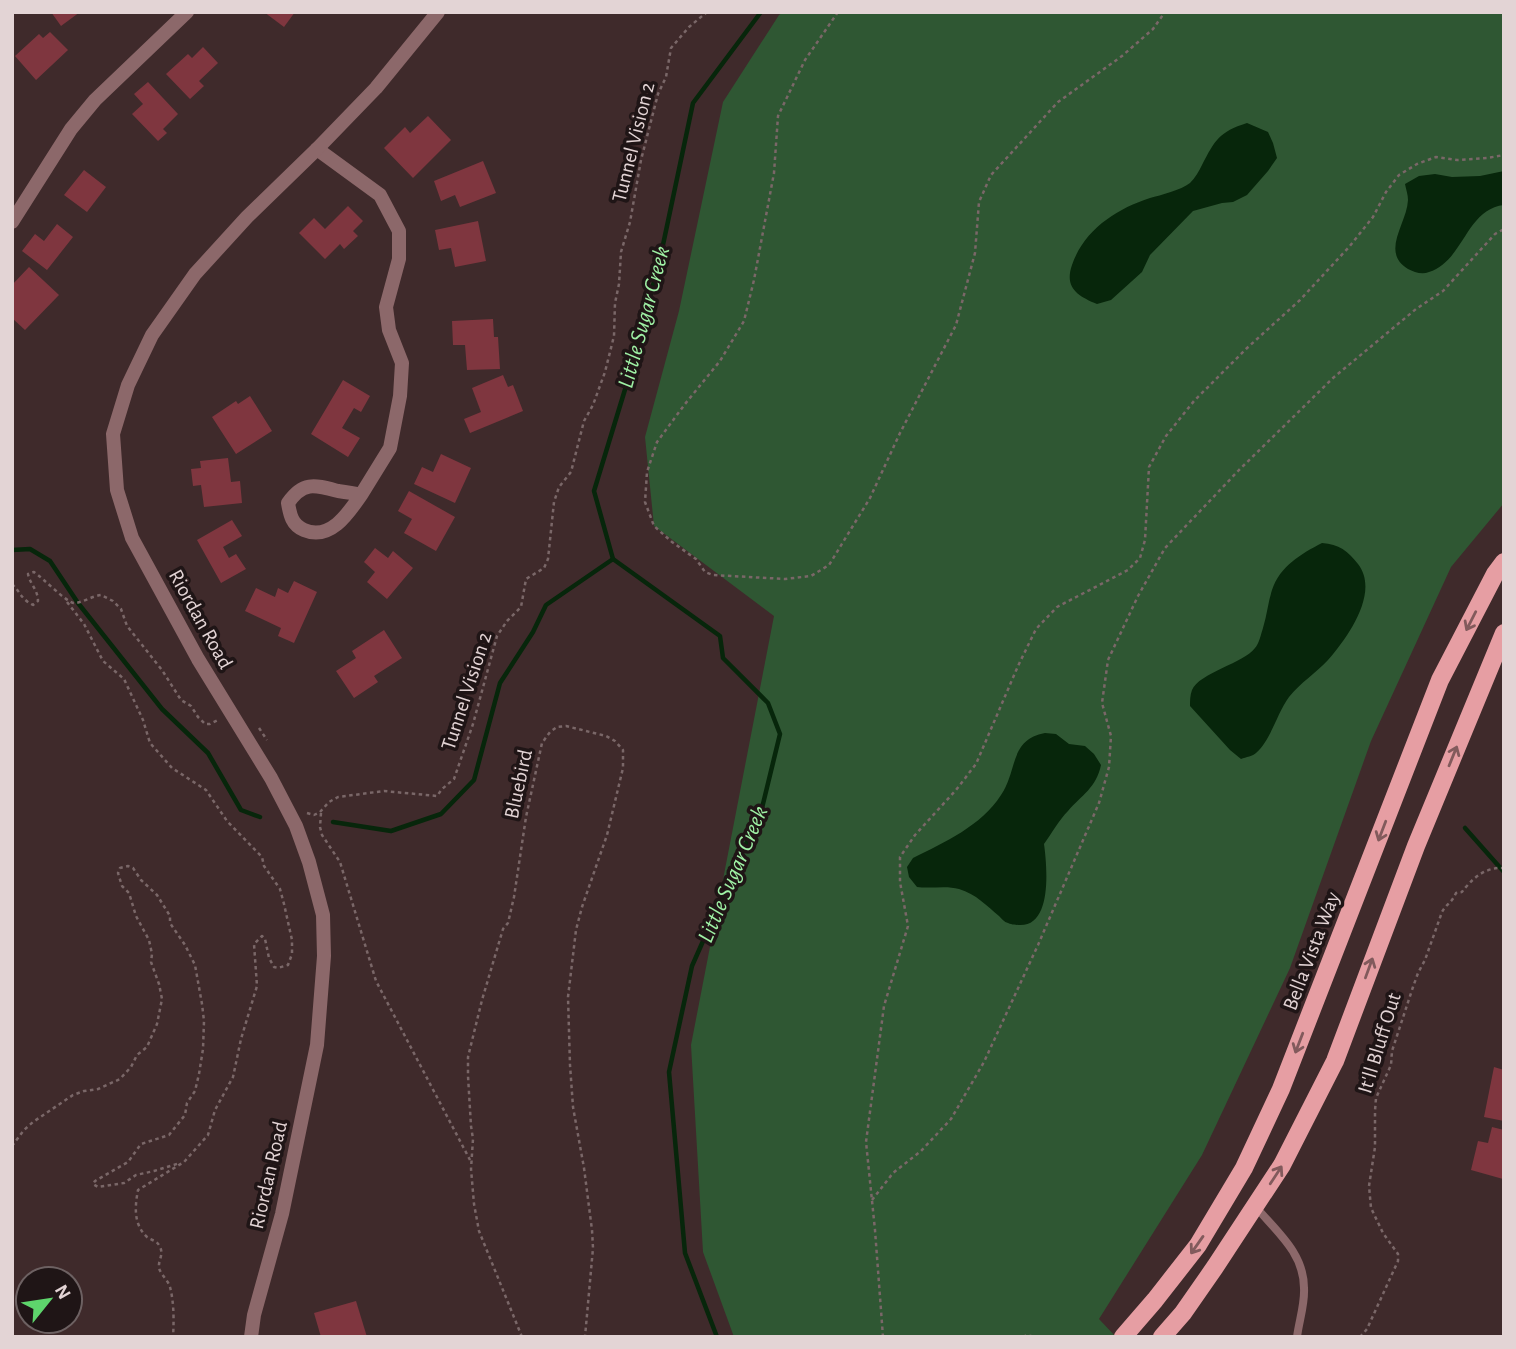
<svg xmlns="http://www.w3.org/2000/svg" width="1516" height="1349" font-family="'Alegreya Sans',sans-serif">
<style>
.green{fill:#2f5733}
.water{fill:#07260b}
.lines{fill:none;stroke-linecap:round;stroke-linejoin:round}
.stream{stroke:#07260b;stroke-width:4.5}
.building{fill:#7f363f}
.path{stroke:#7a6768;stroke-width:2.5;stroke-dasharray:3.5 3.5;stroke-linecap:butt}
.service{stroke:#8c686a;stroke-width:8}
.minor{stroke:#8c686a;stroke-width:14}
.tertiary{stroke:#8c686a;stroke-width:14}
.primary{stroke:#e69ea3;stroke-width:18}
.oneway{stroke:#825a5c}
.labels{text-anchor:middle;stroke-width:7;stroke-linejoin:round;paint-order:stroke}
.street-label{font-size:21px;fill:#e3d4d5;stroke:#1f1516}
.water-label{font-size:23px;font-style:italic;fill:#9ff1a5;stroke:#1f1516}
</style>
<rect width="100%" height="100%" fill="#3f2a2b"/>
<path class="green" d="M783,12h721v491l-53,64 -80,174 -81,227 -88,187 -103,164 17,18h-382l-31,-85 -12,-207 83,-429 -120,-90 -9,-89 34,-126 44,-209 56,-87z"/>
<g class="water">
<path d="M1247,123l21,9 5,11 4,15 -9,13 -21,24 -14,7 -11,1 -29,8 -43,44 -8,17 -31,28 -14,4c-19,-8 -33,-16 -25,-39 12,-35 44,-56 78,-67 11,-3 31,-8 40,-15 5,-5 9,-12 12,-18 13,-25 17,-33 45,-42z"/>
<path d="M1504,171v34c-38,4 -40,56 -75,67 -7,3 -15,0 -21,-3 -28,-17 -1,-45 0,-69 0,-5 -2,-11 -3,-16l14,-8 16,-2 17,3 28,-1z"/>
<path d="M1322,543c17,1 26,8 36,21 22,28 -10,73 -30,96 -12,13 -28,23 -39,37 -12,16 -18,43 -33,56 -3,3 -10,4 -15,6l-11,-9 -40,-44c0,-5 0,-11 2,-16 7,-17 52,-27 63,-42 4,-4 6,-14 8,-20 4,-13 5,-26 9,-38 8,-24 29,-36 50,-47z"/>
<path d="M1045,733l11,1 13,10 16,2 9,8 7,11c-5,23 -19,30 -33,46 -9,9 -16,22 -24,33 3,22 9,84 -26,81 -2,0 -9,-1 -10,-2 -4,-1 -6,-4 -9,-7 -12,-10 -23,-22 -40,-27 -13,-4 -28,0 -42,-2l-8,-10 -2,-10 6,-9c32,-16 68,-32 88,-63 17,-25 8,-55 44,-62z"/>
</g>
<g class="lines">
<g class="stream">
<path d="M12,550l18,-1 20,12 28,42 84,106 46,44 33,57 19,7"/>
<path d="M333,822l58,9 50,-17 33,-34 26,-97 33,-51 13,-27 67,-46"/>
<path d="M1465,828l39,44"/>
<path d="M717,1337l-32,-84 -16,-181 23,-106 70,-158 18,-74 -12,-31 -45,-45 -3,-22 -107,-77 -19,-68 33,-108 33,-124 33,-156 68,-91"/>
</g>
</g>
<g class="building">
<path d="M51,12h29l-19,14z"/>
<path d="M264,12h31l-11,15z"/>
<path d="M50,32l18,18 -32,30 -21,-24 24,-22 4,4z"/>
<path d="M203,47l15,16 -19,18 5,5 -14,13 -24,-25 22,-20 4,4z"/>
<path d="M148,82l30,32 -15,15 4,4 -9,8 -26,-27 11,-10 -9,-10z"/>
<path d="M428,116l23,24 -38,38 -29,-30 21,-21 5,6z"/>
<path d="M483,161l13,32 -36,14 -5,-12 -14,6 -7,-20z"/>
<path d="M84,170l22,17 -19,25 -23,-17z"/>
<path d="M348,206l15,15 -10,10 5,5 -14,13 -4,-5 -15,15 -26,-26 15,-15 11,11z"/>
<path d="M478,221l8,40 -31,6 -4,-19 -12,2 -4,-20z"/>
<path d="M57,224l16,13 -26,33 -25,-19 13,-17 9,7z"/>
<path d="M29,267l30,28 -34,35 -13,-12v-33z"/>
<path d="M493,319l1,18h4l2,32 -33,1 -2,-25h-12l-1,-24z"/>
<path d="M503,375l5,12 5,-2 10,26 -53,22 -6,-14 17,-7 -9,-24z"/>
<path d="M343,380l27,16 -9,16 -7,-4 -12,20 18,10 -12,19 -37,-23z"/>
<path d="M250,396l22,35 -36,23 -24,-37 24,-16 2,3z"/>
<path d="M441,454l30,14 -16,35 -41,-19 8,-17 11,5z"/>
<path d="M228,458l3,24 9,-1 2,22 -38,4 -3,-22 -8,1 -2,-17 10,-1 -1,-7z"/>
<path d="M409,491l46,26 -19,34 -32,-18 8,-14 -14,-8z"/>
<path d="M232,520l10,16 -19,11 6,11 7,-4 10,15 -25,14 -24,-43z"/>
<path d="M375,548l13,10 5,-7 20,17 -26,31 -20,-17 8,-10 -11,-10z"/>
<path d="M294,581l23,11 -23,51 -16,-7 3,-8 -36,-17 11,-23 19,9 3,-9 10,5z"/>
<path d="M384,630l18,28 -28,18 4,6 -24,16 -18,-27 20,-13 -4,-7z"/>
<path d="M1494,1067l10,3v51l-20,-4z"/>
<path d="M1492,1127l12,3 -1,49 -32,-9 7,-29 10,2z"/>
<path d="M356,1301l11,36h-46l-7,-24z"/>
</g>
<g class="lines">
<g class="path">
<path d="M838,12l-33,48 -27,56 -4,57 -20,107 -10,41 -24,40 -35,43 -28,38 -10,30 -2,30 9,24 18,16 24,17 9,13 8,3 72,4 26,-3 18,-11 41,-67 30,-65 56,-108 19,-72 4,-51 12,-27 67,-73 64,-46 31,-27 12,-17"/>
<path d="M12,584c9,9 9,15 21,21l5,-4c0,-11 -8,-17 -10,-27l6,-2c9,6 33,31 40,31 8,0 18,-7 27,-8l12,6 8,8 6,17 35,44 19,30 10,6 7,11 7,7h5l8,-4"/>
<path d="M67,602l17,22 19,37 21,18 19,41 7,23 22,25 34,22 21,31 35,36 2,9 16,23 4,15 8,36v14l-4,11 -10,3 -4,-1 -5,-9 -4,-19 -3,-3 -8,8 3,42 -16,53 -8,38 -18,33 -7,25 -24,27 -46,28c-3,16 -5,34 9,47 5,4 10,3 13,10 4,8 -2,13 -1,21 2,7 9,12 11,19 4,15 4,34 3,50"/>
<path d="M259,728l8,12"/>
<path d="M307,813l7,2 6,-3 9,-10 9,-5 46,-6 53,5 5,-7 12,-10 19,-55 24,-88 10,-15 14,-14 5,-28 18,-11 4,-9 6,-57 5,-15 12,-15 13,-51 9,-16 12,-33 9,-36 1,-33 4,-19 2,-32 9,-30 11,-62 17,-66 8,-17 5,-29 18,-21 18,-15"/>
<path d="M321,813l-1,14 2,8 18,27 36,119 94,179"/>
<path d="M12,1146l12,-16 9,-8 40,-27 11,-4 14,-2 22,-10 11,-12 6,-12 10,-8 10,-23 5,-25 -3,-15 -8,-22 1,-8 -3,-14 -13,-24 -7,-23 -7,-7 -4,-13 2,-5 8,-2 5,2 8,12 16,15 13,21v7l15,22 10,20 7,39 2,17 -1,28 -4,25 -4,17 -8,12 -2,12 -16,20 -28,9 -13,18 -33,19 -2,3 5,3 26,-4 12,-8 18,-4 26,-8"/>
<path d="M872,1200l21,-27 28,-22 30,-32 33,-57 54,-117 61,-142 10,-36 2,-31 -9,-33 6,-43 30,-64 27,-48 74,-78 94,-92 83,-69 27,-18 52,-57 9,-5"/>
<path d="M522,1337l-43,-106 -5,-27 -3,-35 2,-30 -2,-13 -3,-50v-19l14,-57 21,-71 5,-6 6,-26 12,-80 16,-74 8,-11 7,-5 9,-1 40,10 9,5 8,9v18l-16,67 -25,72 -6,23 -8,67 2,68 3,42 11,61 8,62 1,18 -8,89"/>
<path d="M883,1337l-8,-107 -9,-88 18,-136 24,-80 -8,-44v-25l15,-22 41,-45 20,-26 42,-98 18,-37 21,-22 71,-37 12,-12 5,-18 4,-73 17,-31 28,-35 52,-52 54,-49 49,-53 24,-30 13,-25 13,-17 18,-11 19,-7 21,3 30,-2 17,-3"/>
<path d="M1023,1337l4,-2 8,2"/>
<path d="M1360,1337l7,-8 31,-68v-7l-15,-21 -12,-25 -2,-22 6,-39v-36l1,-13 15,-33 1,-14 21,-64 5,-14 7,-13 17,-48c5,-9 9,-8 14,-19 10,-2 3,1 10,-6 10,-12 22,-20 38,-19"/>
</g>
<path class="service" d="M1255,1206c22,26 49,47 49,82 1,16 -5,33 -7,49"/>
<g class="minor">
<path d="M317,149l63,46 19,36v28l-13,48 3,23 13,33 -2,33 -10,52 -29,47c-8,-2 -15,-3 -23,-4 -23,-6 -35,-10 -50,12 2,12 4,22 16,27 26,11 44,-16 57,-35"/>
<path d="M12,222l59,-93 24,-29 92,-88"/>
</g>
<path class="tertiary" d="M251,1337l3,-22 28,-101 35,-169 7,-89 -1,-41 -14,-53 -13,-36 -25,-48 -73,-119 -66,-121 -15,-48 -4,-56 15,-49 24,-50 43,-61 52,-57 70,-68 59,-61 62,-76"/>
<g class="primary">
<path d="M1123,1337l32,-37 43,-55 46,-77 37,-79 159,-409 55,-106 9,-12"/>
<path d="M1162,1337l21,-24 32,-46 67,-102 53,-104 81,-215 88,-213"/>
</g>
</g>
<defs><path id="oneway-shaft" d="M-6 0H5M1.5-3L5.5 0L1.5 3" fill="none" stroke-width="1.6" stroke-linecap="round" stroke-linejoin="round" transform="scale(1.75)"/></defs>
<g class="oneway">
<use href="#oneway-shaft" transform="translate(1471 621) rotate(117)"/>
<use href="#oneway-shaft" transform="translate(1453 756) rotate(-68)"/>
<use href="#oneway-shaft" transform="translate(1382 831) rotate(111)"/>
<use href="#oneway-shaft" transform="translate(1369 968) rotate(-70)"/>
<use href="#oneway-shaft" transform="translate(1299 1043) rotate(111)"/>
<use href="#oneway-shaft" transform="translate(1276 1175) rotate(-57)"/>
<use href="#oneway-shaft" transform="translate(1197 1245) rotate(125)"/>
</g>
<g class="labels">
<g class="street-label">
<text transform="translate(633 142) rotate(-76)" y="7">Tunnel Vision 2</text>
<text transform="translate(201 619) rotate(61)" y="7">Riordan Road</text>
<text transform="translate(466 691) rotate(-72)" y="7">Tunnel Vision 2</text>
<text transform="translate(518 784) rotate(-78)" y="7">Bluebird</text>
<text transform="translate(1311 951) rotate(-69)" y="7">Bella Vista Way</text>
<text transform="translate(1379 1043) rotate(-73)" y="7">It'll Bluff Out</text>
<text transform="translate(268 1175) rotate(-77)" y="7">Riordan Road</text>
</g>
<g class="water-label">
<text transform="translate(643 317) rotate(-75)" y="8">Little Sugar Creek</text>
<text transform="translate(732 874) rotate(-67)" y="8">Little Sugar Creek</text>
</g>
</g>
<rect width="1516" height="1349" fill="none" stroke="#e3d4d5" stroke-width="28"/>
<g transform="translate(49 1300) rotate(60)"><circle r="33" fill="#1f1516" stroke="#6d6162" stroke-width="2"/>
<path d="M0-5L12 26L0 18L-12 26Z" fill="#5ed56c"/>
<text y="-10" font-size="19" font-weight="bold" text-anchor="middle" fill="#e3d4d5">N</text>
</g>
</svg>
